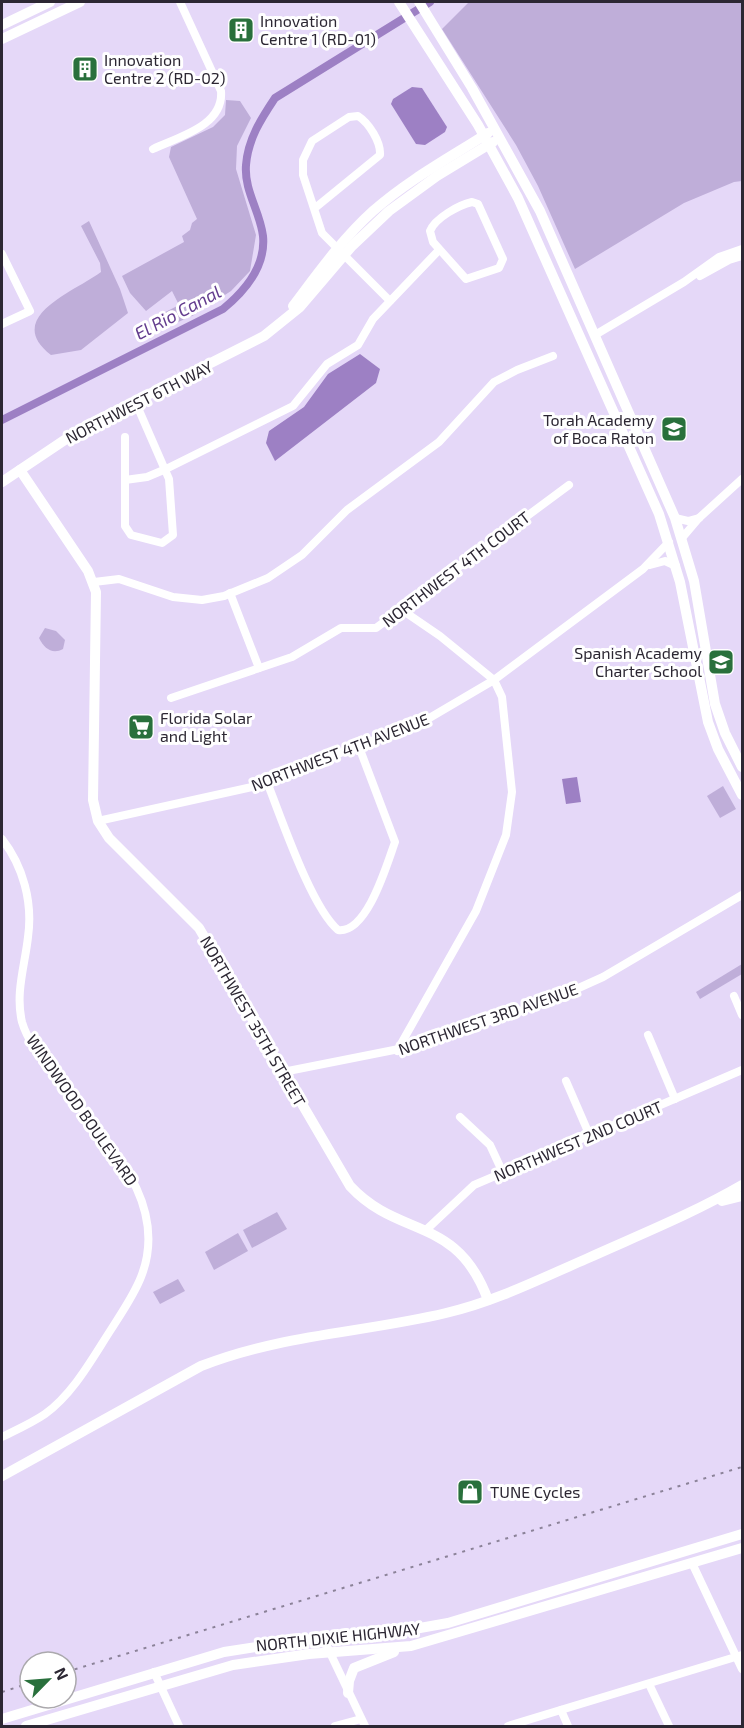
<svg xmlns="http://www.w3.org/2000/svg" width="744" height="1728" font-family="'Exo 2',sans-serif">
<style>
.green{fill:#bfaed9}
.water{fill:#9d80c4}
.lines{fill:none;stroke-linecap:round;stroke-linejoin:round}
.canal{stroke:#9d80c4;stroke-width:8}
.street{stroke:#fff;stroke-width:8}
.secondary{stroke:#fff;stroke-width:10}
.rail{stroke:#8b8298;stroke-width:2;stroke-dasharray:3 6;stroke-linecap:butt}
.labels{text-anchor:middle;stroke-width:6;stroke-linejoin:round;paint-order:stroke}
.poi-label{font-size:16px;fill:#2c2733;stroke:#fff;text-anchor:start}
.street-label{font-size:16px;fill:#2c2733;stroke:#fff}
.water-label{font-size:18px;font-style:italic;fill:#633c8e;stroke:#fff}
</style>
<rect width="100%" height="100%" fill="#e5d8f8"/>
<g class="green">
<path d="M469,2h273v179l-8,1 -50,21 -109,66 -37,-83 -22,-41 -74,-116z"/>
<path d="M226,100l14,1 11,17 -14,28 -1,23 20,66 -6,36 -19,20 -37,24 -36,16 -8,-11 29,-15 -7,-14 -26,20 -16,-18 -8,-17 62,-34 -2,-6 8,-6 2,-7 5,-4 -28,-62 2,-10 42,-20 12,-12z"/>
<path d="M89,221l31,68 8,24 -47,37 -30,5c-49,-38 25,-64 50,-83l-1,-9 -19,-37z"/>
<path d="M45,628l11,3 9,9 -2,9c-11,6 -19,-1 -24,-11z"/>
<path d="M723,786l13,23 -16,9 -13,-22z"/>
<path d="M742,964v10l-42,25 -4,-7z"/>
<path d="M277,1212l10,17 -35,19 -9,-18z"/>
<path d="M238,1233l10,18 -34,19 -9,-18z"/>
<path d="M178,1279l7,12 -25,13 -7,-12z"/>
</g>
<g class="water">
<path d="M412,87l10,1 25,39 -2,5 -20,13 -9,-1 -25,-40 2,-5z"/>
<path d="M360,354l20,15 -4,14 -101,78 -9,-18 3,-12 35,-24 24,-33z"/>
<path d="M577,777l4,25 -15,2 -4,-25z"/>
</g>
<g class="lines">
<path class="canal" d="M2,420l221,-111c22,-18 43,-42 40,-73 -3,-25 -19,-45 -17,-71 2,-26 15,-46 29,-67l155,-96"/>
<g class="street">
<path d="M153,149c25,-12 71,-23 68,-58l-41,-89"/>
<path d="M472,202l6,2 25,55 -4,9 -33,11 -33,-37 -3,-11c5,-13 29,-26 42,-29z"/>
<path d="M315,208l65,-53c1,-13 -11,-32 -22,-39l-9,1 -37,24 -9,19v15l19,58 68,68"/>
<path d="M2,254l28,57 -28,13"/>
<path d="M700,276l29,-16 13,-4"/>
<path d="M595,335l89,-53 35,-25 23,-8"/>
<path d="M125,437v89l6,9 31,8 11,-8 -4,-56 -34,-78"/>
<path d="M125,480l22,-3 19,-8 127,-63 34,-42 31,-19 15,-26 66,-69"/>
<path d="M675,518l13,3 11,-3"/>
<path d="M682,538l17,-20 43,-39"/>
<path d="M650,565l15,-4 11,5"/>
<path d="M94,582l25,-3 54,18 29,3 22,-4 44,-18 34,-23 45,-45 92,-68 55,-60 23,-12 36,-14"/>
<path d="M230,593l29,75"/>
<path d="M171,698l121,-41 49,-29h35l193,-143"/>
<path d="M267,782c14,35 44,125 71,148 29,4 49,-66 57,-88l-36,-95"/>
<path d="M98,821l154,-34 174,-67 68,-40 149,-111 26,-27"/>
<path d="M2,839c21,27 31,63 26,98 -3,28 -13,56 -6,85 6,21 23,40 36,57 42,57 114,120 83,198 -7,18 -19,35 -29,51 -19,29 -38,65 -67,86 -13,9 -29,16 -43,23"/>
<path d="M734,996l8,19"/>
<path d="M648,1035l27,64"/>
<path d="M397,1051l79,-140 30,-76 6,-43 -10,-95 -8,-17 -54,-44 -38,-26"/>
<path d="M283,1072l136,-27 133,-45 51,-23 139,-82"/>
<path d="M566,1081l23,53"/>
<path d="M460,1117l30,28 13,28"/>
<path d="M426,1230l48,-45 268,-115"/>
<path d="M692,1563l50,106"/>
<path d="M323,1638l42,88"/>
<path d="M154,1672l25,54"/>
<path d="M649,1684l20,42"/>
<path d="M561,1710l7,16"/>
<path d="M335,1726l26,-7"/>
<path d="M508,1726l234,-71"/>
</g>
<g class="secondary">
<path d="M399,2l79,123 40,73 141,316 21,68 28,140 10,27 24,46"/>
<path d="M419,2l53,86 68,123 135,307 19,63 21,123 10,29 17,34"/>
<path d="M2,25l48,-23"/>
<path d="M2,39l78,-37"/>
<path d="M293,306c25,-33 49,-67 80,-95 35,-31 76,-53 115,-78"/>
<path d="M20,470l68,101 8,21 -3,208 5,21 11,17 90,90 151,258c49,53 107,29 138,114"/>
<path d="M2,482l82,-55 180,-91 36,-29 52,-61 37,-35 48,-35 56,-34"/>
<path d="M722,1201l20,-5"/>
<path d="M2,1476l199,-110c82,-32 161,-33 245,-53 48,-11 94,-34 140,-54 53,-24 106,-45 156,-74"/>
<path d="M348,1693l1,-12 5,-13 40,-16"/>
<path d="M2,1719l222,-67 76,-12 75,-4 73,-13 294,-89"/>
<path d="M26,1726l207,-61 76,-11 102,-8 331,-98"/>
</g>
<g class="rail">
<path d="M66,1672l676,-205"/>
<path d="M2,1692l28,-9"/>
</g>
</g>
<defs>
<symbol id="building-square" viewBox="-11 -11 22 22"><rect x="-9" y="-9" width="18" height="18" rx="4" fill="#29703c" stroke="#fff"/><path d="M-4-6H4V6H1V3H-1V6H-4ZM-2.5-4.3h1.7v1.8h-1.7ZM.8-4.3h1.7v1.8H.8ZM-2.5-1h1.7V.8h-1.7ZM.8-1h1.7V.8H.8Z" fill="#fff"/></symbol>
<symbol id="school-square" viewBox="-11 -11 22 22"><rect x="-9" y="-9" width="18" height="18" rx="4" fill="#29703c" stroke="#fff"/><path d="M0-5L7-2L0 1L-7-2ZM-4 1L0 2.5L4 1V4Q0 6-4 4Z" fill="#fff"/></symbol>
<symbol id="supermarket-square" viewBox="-11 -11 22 22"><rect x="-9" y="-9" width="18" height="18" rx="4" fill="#29703c" stroke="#fff"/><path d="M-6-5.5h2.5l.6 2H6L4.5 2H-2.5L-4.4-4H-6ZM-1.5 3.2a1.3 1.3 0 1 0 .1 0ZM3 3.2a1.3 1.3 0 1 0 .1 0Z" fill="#fff"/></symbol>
<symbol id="shop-square" viewBox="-11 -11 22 22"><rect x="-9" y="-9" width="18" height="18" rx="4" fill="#29703c" stroke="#fff"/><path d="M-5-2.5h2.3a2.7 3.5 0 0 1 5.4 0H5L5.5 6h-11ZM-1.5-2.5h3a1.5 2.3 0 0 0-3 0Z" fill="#fff"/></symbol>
</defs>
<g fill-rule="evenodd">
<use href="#building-square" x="226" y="15" width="30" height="30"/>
<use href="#building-square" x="70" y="54" width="30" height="30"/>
<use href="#school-square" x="659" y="414" width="30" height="30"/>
<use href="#school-square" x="706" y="647" width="30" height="30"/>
<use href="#supermarket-square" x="126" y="712" width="30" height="30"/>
<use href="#shop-square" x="455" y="1477" width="30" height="30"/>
</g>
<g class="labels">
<g class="poi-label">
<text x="260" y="27">Innovation<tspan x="260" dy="18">Centre 1 (RD-01)</tspan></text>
<text x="104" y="66">Innovation<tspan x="104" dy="18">Centre 2 (RD-02)</tspan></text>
<text x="654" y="426" text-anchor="end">Torah Academy<tspan x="654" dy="18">of Boca Raton</tspan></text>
<text x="702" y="659" text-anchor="end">Spanish Academy<tspan x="702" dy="18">Charter School</tspan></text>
<text x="160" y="724">Florida Solar<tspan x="160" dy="18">and Light</tspan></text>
<text x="490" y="1498">TUNE Cycles</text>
</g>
<g class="street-label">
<text transform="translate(139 402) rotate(-27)" y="6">NORTHWEST 6TH WAY</text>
<text transform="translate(456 569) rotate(-37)" y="6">NORTHWEST 4TH COURT</text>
<text transform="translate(340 752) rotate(-21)" y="6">NORTHWEST 4TH AVENUE</text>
<text transform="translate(488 1019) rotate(-19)" y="6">NORTHWEST 3RD AVENUE</text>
<text transform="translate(253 1021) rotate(60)" y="6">NORTHWEST 35TH STREET</text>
<text transform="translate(82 1110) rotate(55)" y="6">WINDWOOD BOULEVARD</text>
<text transform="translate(578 1141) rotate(-23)" y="6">NORTHWEST 2ND COURT</text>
<text transform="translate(338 1637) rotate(-6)" y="6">NORTH DIXIE HIGHWAY</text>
</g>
<g class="water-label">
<text transform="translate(178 313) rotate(-28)" y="6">El Rio Canal</text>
</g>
</g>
<rect width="744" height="1728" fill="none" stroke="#2c2733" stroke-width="6"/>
<g transform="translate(48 1680) rotate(65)"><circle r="28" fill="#ffffff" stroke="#aba9ad" stroke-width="1.5"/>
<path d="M0-4.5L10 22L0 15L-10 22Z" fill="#29703c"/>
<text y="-9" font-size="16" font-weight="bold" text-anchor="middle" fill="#2c2733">N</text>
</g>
</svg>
